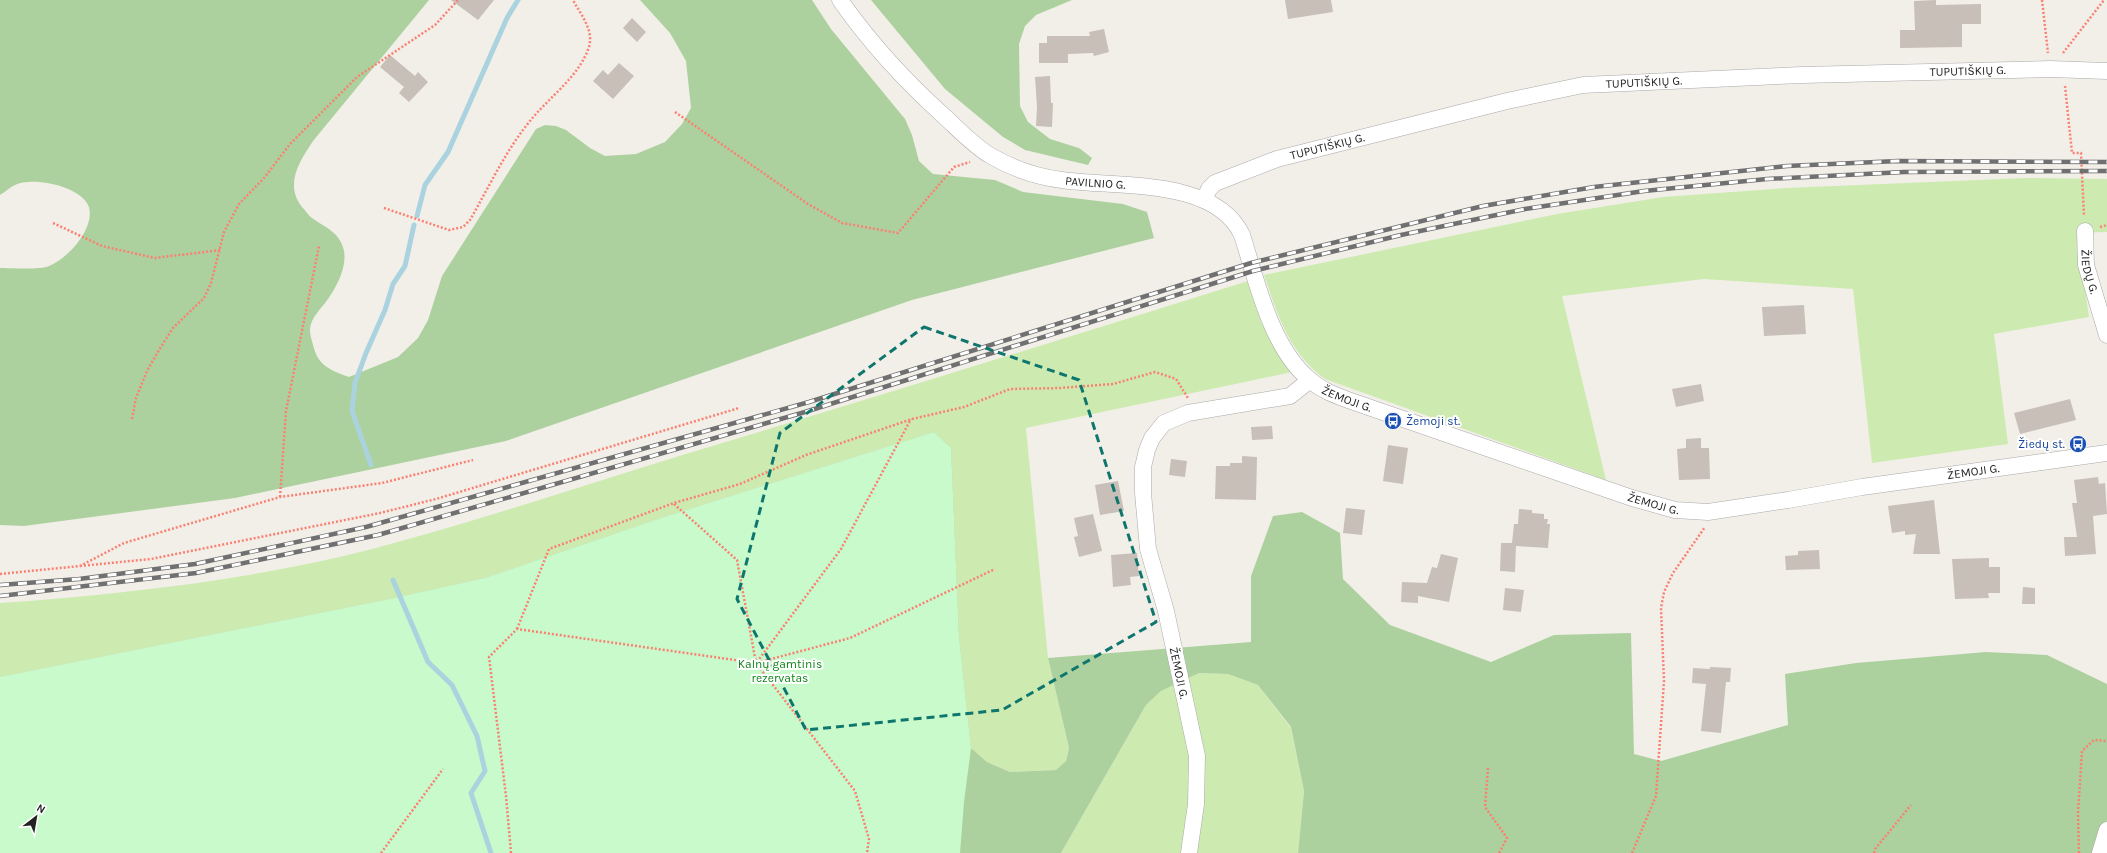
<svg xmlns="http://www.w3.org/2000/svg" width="2107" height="853" font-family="Karla,sans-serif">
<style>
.grass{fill:#cdebb0}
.forest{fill:#add19e}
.park{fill:#c8facc}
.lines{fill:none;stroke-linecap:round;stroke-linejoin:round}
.stream{stroke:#aad3df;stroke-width:5}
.building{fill:#c7bfb8}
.street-casing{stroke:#a9a9a9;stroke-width:17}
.path{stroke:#fa8072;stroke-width:2.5;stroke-dasharray:2 2;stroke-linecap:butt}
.street{stroke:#fff;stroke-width:16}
.rail-casing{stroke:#707070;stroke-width:4.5}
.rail{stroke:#fff;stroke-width:3;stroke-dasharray:9;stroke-linecap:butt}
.marked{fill:none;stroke:#0f766e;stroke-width:3;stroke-dasharray:8 5;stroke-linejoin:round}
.labels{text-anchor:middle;stroke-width:4;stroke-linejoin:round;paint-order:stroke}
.street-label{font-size:12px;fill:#222;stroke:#fff}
.transit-label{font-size:12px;fill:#164399;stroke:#fff;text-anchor:start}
.park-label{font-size:12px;fill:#0c8416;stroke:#fff}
</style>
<rect width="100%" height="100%" fill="#f2efe9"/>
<g class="grass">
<path d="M2026,178l81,1v53l-30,1 12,84 -95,17 14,110 -136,19 -19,-174 -149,-10 -142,17 44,184 -281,-101c-37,-28 -47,-63 -61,-104l293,-61 106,-17 123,-9z"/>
<path d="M1248,281l44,91 -266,56 22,230 21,90 -3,13 -10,9 -46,2 -23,-10 -16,-14 -37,-316 -276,87 -173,59 -95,21 -390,78v-74c125,-9 251,-23 372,-54 107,-28 212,-64 317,-96 187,-56 373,-114 559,-172z"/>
<path d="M1199,673l29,1 30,11 33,43 13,63 -6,62h-237l85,-148 15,-14z"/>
</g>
<g class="forest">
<path d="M0,0h429l-116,141c-13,20 -29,43 -11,66 3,3 6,8 10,11 14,10 28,14 32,33 3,16 -7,35 -16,48 -6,9 -18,19 -18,31 0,5 2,11 3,15 5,21 17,25 36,32l49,-20 20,-19 10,-18 14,-44 94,-147 9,-4 11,1 10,4 24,18 15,8 31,-2 29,-12 17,-18 9,-16 -5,-47 -16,-28 -30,-33h172l19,29 74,90 7,16 7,26 14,13 62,6 28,12 100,12 24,8 7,26 -242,62 -406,141 -271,57 -211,28 -24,-1v-257c11,0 40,2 49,-2 18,-7 46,-37 40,-59 -7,-21 -57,-31 -74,-22 -5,2 -10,7 -15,10z"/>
<path d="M871,0h201l-36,15 -11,11 -6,18 1,62 8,16 22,17 29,9 13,10 -4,7 -63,-15 -22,-13 -58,-48z"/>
<path d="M934,432l17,16 8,189 12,111 16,14 23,10 46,-2 10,-9 3,-13 -21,-90 203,-16v-66l22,-60 29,-4 38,21 3,46 47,46 101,37 63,-27 77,-2 3,121 27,7 127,-36 -3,-51 71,-11 130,-11 61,3 60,29v136l-10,33h-799l6,-62 -13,-64 -33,-42 -30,-11 -29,-1 -38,18 -15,14 -85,148h-1061v-176l390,-78 95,-21 173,-59z"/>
</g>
<path class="park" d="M934,432l17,16 8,189 12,111 -7,54 -4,51h-960v-176l390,-78 95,-21 173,-59z"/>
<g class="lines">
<g class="stream">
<path d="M417,216l8,-31 23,-33 59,-134 11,-18"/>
<path d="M371,465l-19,-54 3,-28 11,-30 19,-43 8,-26 12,-18 9,-41"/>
<path d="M393,580l35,82 24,23 25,51 8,35 -14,22 20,60"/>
</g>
</g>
<g class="building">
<path d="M451,0h43l-16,20z"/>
<path d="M1285,0h46l2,12 -45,7z"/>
<path d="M1936,0v5l45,-1v20h-19v23l-62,1v-18h15l-1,-29z"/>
<path d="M632,18l14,14 -9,10 -14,-14z"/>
<path d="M1104,29l5,23 -15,4 -1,-3 -25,1v9h-29v-20h8v-7h43l-1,-4z"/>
<path d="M390,55l25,21 3,-4 10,10 -19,20 -10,-9 5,-6 -24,-20z"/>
<path d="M619,63l15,13 -21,23 -20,-18 10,-11 5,5z"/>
<path d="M1050,76l1,27h2l-1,24 -16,-1 1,-19 -2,-30z"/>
<path d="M1804,305l2,29 -42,2 -2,-29z"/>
<path d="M1701,384l3,17 -28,6 -4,-18z"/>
<path d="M2070,399l6,21 -56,14 -6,-21z"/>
<path d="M1272,426l1,13 -21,1 -1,-13z"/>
<path d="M1701,438v10h8l1,31 -31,1 -2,-31 9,-1v-9z"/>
<path d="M1388,445l20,3 -5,36 -20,-3z"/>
<path d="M1242,456l15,1 -1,43 -41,-1 1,-33h14v-3h12z"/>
<path d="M1171,459l16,2 -2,16 -16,-2z"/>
<path d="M2098,477l1,7 6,-1 2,31 -14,2 3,38 -31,2 -1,-19h13l-5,-34h5l-3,-23z"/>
<path d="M1118,481l6,30 -24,4 -5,-30z"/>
<path d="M1934,500l6,54h-27l3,-20 -11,1v-4l-13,2 -4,-27z"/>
<path d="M1346,508l19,2 -3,25 -19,-2z"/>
<path d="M1519,509l13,1v3l12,1v5h4l-1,5h3l-2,24 -32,-2 -1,26 -15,-1 1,-28h11l2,-19h4z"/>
<path d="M1093,514l9,37 -23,6 -5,-20 4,-1 -4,-18z"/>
<path d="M1819,550l1,19 -34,1 -1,-14 13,-1v-4z"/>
<path d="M1137,553l2,23 -9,1 1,8 -18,2 -2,-32z"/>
<path d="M1441,554l17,4 -9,44 -31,-6v7l-17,-1 1,-20 25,1 5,-16 5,1z"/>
<path d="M1989,558v9h11v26h-12l1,5 -34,1 -3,-40z"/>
<path d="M2023,587l12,1v16h-13z"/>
<path d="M1505,588l19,2 -3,22 -18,-2z"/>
<path d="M1710,667l21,1 -1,14h-4l-5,51 -20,-2 5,-47 -14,-1 1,-15 17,1z"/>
</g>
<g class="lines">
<defs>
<g id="street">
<path id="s1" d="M840,0c30,43 66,82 105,117 14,13 29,29 46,39 21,12 47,21 71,24 54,8 153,-3 180,55 15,47 29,113 68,145 11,10 25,15 38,20l284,98 43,12 33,2 80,-12 74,-13 245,-34"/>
<path id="s2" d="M1204,200l5,-11 6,-6 62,-24 230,-58 76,-16 219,-10 248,-6 57,2"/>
<path id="s3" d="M2085,231l1,34 21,70"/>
<path d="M1189,853l7,-49 1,-48 -31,-145 -18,-62 -5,-56v-26l4,-17 5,-12 12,-15 24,-10 102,-17 20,-16"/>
<path d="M2100,853l7,-23"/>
</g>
</defs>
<use href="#street" class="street-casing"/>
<g class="path">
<path d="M2042,0l6,53"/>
<path d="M2063,53l41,-53"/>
<path d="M2065,86l7,67h9l3,63"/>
<path d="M675,112l133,92 34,19 56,10 56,-66 16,-5"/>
<path d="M384,208l65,22 14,-3 7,-7c19,-33 36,-70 60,-99 19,-24 49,-44 59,-74 5,-17 -8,-32 -16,-47"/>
<path d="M53,223l49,23 53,12 65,-8"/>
<path d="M2100,227l7,-2"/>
<path d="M132,419l4,-21 11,-27 12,-21 14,-22 31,-30 7,-15 13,-51 15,-28 25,-26 26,-34 67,-67 78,-52 23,-25"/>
<path d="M280,497l6,-86 33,-165"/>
<path d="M674,504l63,56 19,103 99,128 14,48 -2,14"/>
<path d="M80,566l71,-7 229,-46 56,-14 303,-91"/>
<path d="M0,574l80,-8 44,-23 156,-46 102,-14 91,-23"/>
<path d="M517,629l32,-80 125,-46 66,-19 66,-29 106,-36 52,-12 46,-18 50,-1 53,-4 42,-12 21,7 12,19"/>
<path d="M757,662l84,-113 70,-130"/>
<path d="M1488,768l-3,39 22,31 -8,15"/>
<path d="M381,853l62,-84"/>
<path d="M511,853l-5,-57 -17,-139 28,-28 239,34 94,-25 145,-69"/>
<path d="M1632,853l24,-57 8,-115 -3,-73 3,-16 9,-19 32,-46"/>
<path d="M1874,853l1,-4 36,-44"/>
<path d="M2079,853l-1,-40 4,-62 12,-11 13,1"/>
</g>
<use href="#street" class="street"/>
<defs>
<g id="rail">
<path d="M0,585l79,-6 116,-15 171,-37 443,-125 442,-139 232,-57 111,-19 193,-21 111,-5 209,1"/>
<path d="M0,596l196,-23 182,-38 427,-123 448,-141 148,-36 124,-26 119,-18 123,-12 137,-7 203,-1"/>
</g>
</defs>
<use href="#rail" class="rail-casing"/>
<use href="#rail" class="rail"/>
</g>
<path class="marked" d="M924,327l155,53 77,242 -154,88 -196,20 -69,-131 43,-166z"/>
<defs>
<symbol id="bus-disc" viewBox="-11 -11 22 22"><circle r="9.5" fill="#1a4fb4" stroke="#fff"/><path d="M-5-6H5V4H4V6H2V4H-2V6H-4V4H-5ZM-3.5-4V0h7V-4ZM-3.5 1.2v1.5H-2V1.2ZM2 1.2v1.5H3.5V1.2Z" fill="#fff"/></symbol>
</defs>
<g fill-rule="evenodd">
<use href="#bus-disc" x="1383" y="411" width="20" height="20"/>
<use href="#bus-disc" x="2068" y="434" width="20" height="20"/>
</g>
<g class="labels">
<g class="street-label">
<text dy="4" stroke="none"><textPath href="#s2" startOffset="787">TUPUTIŠKIŲ G.</textPath></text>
<text dy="4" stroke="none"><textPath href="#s2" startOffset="463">TUPUTIŠKIŲ G.</textPath></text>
<text dy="4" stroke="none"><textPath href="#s2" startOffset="139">TUPUTIŠKIŲ G.</textPath></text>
<text dy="4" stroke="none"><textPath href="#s1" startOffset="327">PAVILNIO G.</textPath></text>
<text dy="4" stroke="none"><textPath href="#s3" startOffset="41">ŽIEDŲ G.</textPath></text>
<text dy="4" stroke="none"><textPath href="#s1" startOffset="694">ŽEMOJI G.</textPath></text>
<text dy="4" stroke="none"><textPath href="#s1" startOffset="1342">ŽEMOJI G.</textPath></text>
<text dy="4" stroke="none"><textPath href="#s1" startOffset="1018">ŽEMOJI G.</textPath></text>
<text transform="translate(1179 673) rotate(78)" y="4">ŽEMOJI G.</text>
</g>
<g class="transit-label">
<text x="1406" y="425">Žemoji st.</text>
<text x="2065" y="448" text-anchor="end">Žiedų st.</text>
</g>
<g class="park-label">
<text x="780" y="668">Kalnų gamtinis<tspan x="780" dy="14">rezervatas</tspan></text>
</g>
</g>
<g transform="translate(36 817) rotate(31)" stroke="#ffffff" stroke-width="3" paint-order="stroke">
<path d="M0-3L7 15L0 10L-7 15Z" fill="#222222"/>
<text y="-6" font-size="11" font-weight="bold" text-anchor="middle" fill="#222222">N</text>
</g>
</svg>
